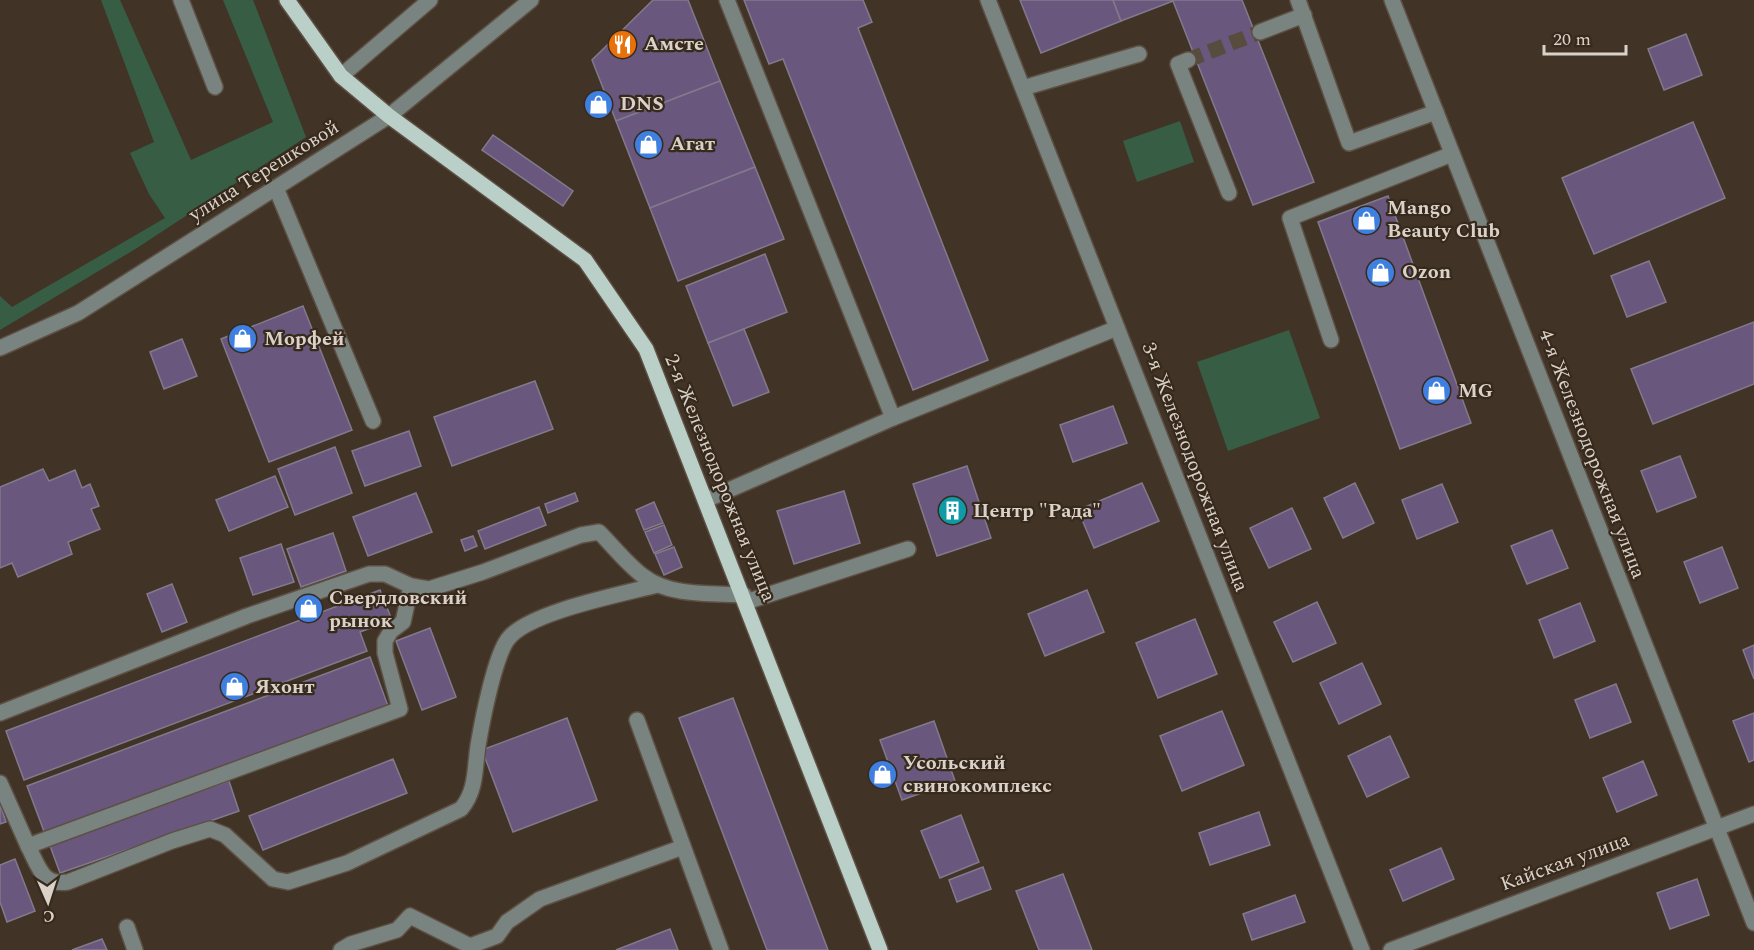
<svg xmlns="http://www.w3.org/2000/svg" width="1754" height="950" font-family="Spectral,serif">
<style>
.green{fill:#375d45}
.building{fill:#69577e;stroke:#827a8c;stroke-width:1.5}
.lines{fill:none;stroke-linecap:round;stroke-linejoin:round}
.minor-tunnel{stroke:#584c3e;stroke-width:15;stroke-dasharray:15 8;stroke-linecap:butt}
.minor-casing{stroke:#5d5043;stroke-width:18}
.major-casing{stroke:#5d5043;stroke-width:18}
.minor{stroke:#798380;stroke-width:15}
.major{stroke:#b9cfc8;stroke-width:15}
.labels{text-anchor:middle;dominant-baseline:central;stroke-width:4.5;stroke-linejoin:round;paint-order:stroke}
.poi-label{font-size:20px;font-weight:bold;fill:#dad2c9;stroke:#372a1d;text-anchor:start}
.street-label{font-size:20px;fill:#dad2c9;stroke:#372a1d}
</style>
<rect width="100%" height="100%" fill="#413426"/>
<g class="green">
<polygon points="101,0 120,0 191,160 273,122 223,0 253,0 306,137 137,248 0,330 0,296 12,307 165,218 149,194 130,153 154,142"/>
<polygon points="1180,121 1194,162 1137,182 1123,141"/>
<polygon points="1289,330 1320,418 1228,451 1197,362"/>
</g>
<g class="building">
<polygon points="653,0 688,0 720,81 616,121 592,60"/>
<polygon points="744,0 863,0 872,22 858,28 988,360 913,390 783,59 769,64"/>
<polygon points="1020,0 1113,0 1121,21 1041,53"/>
<polygon points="1113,0 1242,0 1314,182 1253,205 1173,1 1121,21"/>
<polygon points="1686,34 1702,75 1664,90 1648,49"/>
<polygon points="720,81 755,167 650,208 616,121"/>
<polygon points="1693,122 1725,198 1594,254 1562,178"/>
<polygon points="493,135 573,191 563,206 482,150"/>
<polygon points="755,167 784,239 678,281 650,208"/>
<polygon points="1388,196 1471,423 1400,449 1318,222"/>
<polygon points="765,254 787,312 708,343 686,286"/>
<polygon points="1649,261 1666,302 1627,317 1611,276"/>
<polygon points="303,306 352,430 269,462 221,339"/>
<polygon points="1754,322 1754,384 1653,424 1631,369"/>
<polygon points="744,329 769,392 733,406 708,343"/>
<polygon points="182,339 197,376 164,389 150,352"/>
<polygon points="535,381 553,429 452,466 434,417"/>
<polygon points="1113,406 1127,443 1073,462 1060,425"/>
<polygon points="409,431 421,466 365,486 352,451"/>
<polygon points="335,447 352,493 295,515 278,469"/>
<polygon points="1680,456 1696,497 1657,512 1641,471"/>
<polygon points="967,466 991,538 937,556 913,484"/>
<polygon points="43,469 49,481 75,470 82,488 90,484 99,506 91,509 100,529 68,542 72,554 18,577 12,563 0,568 0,487"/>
<polygon points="275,476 288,507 229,531 216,500"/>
<polygon points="1142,483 1159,521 1094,548 1078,510"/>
<polygon points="1355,483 1374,523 1343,538 1324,498"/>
<polygon points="1442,484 1458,522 1417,539 1402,500"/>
<polygon points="844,491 860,543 794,564 777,511"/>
<polygon points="416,493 432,532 368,556 353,517"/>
<polygon points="575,493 578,501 548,513 545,504"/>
<polygon points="654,502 663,523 644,530 636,510"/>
<polygon points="539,507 546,525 485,549 478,531"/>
<polygon points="1292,508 1311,549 1269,568 1250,528"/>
<polygon points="664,525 672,545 654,553 645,532"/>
<polygon points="1552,530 1568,568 1527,584 1511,546"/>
<polygon points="333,533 346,571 301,587 287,549"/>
<polygon points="473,536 477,546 465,551 461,540"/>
<polygon points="281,544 294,582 253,595 240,558"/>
<polygon points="674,547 682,567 664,575 655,554"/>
<polygon points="1722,547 1738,588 1700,603 1684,562"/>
<polygon points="172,584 187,622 162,632 147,594"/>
<polygon points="380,590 392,620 360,632 367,651 24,780 6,731"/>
<polygon points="1087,590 1104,632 1045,656 1028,614"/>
<polygon points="1317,602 1336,643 1293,662 1274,622"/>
<polygon points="1580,603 1595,641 1554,658 1539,620"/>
<polygon points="1195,619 1217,674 1158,698 1136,643"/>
<polygon points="430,628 456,697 422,710 396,641"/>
<polygon points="1754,645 1754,679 1743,650"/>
<polygon points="370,657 388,706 45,834 27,786"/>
<polygon points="1362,663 1381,704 1339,724 1320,683"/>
<polygon points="1616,684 1631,722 1590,738 1575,700"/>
<polygon points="733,698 828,950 767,950 679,718"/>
<polygon points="1222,711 1244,765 1182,791 1160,736"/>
<polygon points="1754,713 1754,760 1749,762 1733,721"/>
<polygon points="567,718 597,800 513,832 482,750"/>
<polygon points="934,721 955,781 902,800 880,740"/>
<polygon points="1390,736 1409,777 1367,797 1348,756"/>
<polygon points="393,759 407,793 263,850 249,816"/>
<polygon points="1643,761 1657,795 1617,812 1603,778"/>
<polygon points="229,781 239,811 60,873 49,843"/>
<polygon points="0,804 6,822 0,824"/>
<polygon points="1259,812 1270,845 1210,865 1199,833"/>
<polygon points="961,815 979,862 940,878 921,831"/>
<polygon points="1441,848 1454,879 1403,901 1390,870"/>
<polygon points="15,859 35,911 7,922 0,902 0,865"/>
<polygon points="983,867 991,889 957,902 949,880"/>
<polygon points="1063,874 1092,950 1039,950 1016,891"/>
<polygon points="1697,879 1709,915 1670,929 1657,893"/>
<polygon points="1295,895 1305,922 1252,940 1243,914"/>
<polygon points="670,929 678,950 616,950"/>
<polygon points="102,939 107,950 72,950"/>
</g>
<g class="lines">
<polyline class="minor-tunnel" points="1188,60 1260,32"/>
<defs>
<g id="minor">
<polyline points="181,0 215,87"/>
<polyline points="727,0 893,418"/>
<polyline points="988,0 1362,950"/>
<polyline points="1298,0 1349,143 1436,112"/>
<polyline points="1392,0 1754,923"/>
<polyline points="1260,32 1304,15"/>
<polyline points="1188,60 1178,64 1229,193"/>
<polyline points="341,76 430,0"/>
<polyline points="1023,88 1139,54"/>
<polyline points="276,188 373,421"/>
<polyline points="1331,340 1290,218 1452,154"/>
<polyline points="0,348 78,313 389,116 531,0"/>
<polyline points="706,500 893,418 1117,328"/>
<path d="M411,586L429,589L483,572L581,535L599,532C613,546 627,564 643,576C670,597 711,593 744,595"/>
<polyline points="746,602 908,549"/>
<polyline points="0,713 247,616 369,574 385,574 411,586 403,622 391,631 385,641 385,653 400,709 28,846 0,783"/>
<polyline points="637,720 721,950"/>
<path d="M28,846C39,867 42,886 68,882L172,841L210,829L225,835L273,879L288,882L347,863L461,809C478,789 474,765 479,740C483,717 495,656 508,639C528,612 623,594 657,585"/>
<polyline points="127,927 135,950"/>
<polyline points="341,950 351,944 397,930 410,916 470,946 497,936 507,922 540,899 683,847"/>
<polyline points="1391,950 1754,814"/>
</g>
<polyline id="major" points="287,0 341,76 389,116 585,260 646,349 880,950"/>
</defs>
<use href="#minor" class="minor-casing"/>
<use href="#major" class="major-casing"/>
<use href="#minor" class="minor"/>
<use href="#major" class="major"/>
</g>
<defs>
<symbol id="restaurant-disc" viewBox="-11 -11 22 22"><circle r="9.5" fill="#e8710a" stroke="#372a1d"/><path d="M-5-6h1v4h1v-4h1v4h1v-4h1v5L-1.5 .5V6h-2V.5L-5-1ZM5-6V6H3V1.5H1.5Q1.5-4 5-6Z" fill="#fff"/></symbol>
<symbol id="shop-disc" viewBox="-11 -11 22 22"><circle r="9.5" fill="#3f7fe0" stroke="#372a1d"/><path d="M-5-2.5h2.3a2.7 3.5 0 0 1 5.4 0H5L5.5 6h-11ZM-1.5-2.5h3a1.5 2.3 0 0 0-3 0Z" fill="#fff"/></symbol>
<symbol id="building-disc" viewBox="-11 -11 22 22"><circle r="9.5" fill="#0f9aa8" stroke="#372a1d"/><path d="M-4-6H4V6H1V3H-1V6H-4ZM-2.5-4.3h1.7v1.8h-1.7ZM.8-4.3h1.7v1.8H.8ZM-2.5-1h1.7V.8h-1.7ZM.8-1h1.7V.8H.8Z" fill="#fff"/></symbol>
</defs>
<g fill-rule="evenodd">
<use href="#restaurant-disc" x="606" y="28" width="33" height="33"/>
<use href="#shop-disc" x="582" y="88" width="33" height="33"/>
<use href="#shop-disc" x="632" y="128" width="33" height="33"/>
<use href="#shop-disc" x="1350" y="204" width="33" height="33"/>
<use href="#shop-disc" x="1364" y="256" width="33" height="33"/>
<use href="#shop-disc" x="226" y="322" width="33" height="33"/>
<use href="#shop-disc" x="1420" y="374" width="33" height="33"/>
<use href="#building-disc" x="936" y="494" width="33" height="33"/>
<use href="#shop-disc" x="292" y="592" width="33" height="33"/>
<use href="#shop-disc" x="218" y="670" width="33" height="33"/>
<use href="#shop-disc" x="866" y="758" width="33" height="33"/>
</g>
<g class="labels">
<g class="poi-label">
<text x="644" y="44">Амсте</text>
<text x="620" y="104">DNS</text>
<text x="670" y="144">Агат</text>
<text x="1387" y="208">Mango<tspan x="1387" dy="23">Beauty Club</tspan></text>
<text x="1402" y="272">Ozon</text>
<text x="264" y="339">Морфей</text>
<text x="1458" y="391">MG</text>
<text x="973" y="511">Центр "Рада"</text>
<text x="329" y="598">Свердловский<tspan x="329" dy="23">рынок</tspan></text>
<text x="255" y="687">Яхонт</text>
<text x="903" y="763">Усольский<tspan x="903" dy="23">свинокомплекс</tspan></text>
</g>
<g class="street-label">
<text transform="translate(264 171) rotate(-32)">улица Терешковой</text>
<text transform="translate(1592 454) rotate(69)">4-я Железнодорожная улица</text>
<text transform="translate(1195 467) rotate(69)">3-я Железнодорожная улица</text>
<text transform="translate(720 478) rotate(68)">2-я Железнодорожная улица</text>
<text transform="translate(1565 862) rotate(-20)">Кайская улица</text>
</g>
</g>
<g transform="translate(48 902) rotate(177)" stroke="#372a1d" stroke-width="4.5" paint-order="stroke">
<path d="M0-4.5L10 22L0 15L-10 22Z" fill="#dad2c9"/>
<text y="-9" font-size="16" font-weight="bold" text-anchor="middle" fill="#dad2c9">С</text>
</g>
<path d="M1544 45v9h82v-9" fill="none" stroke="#dad2c9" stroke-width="3"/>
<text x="1553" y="45" font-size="18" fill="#dad2c9" stroke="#372a1d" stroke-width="4.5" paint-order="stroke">20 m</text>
</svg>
